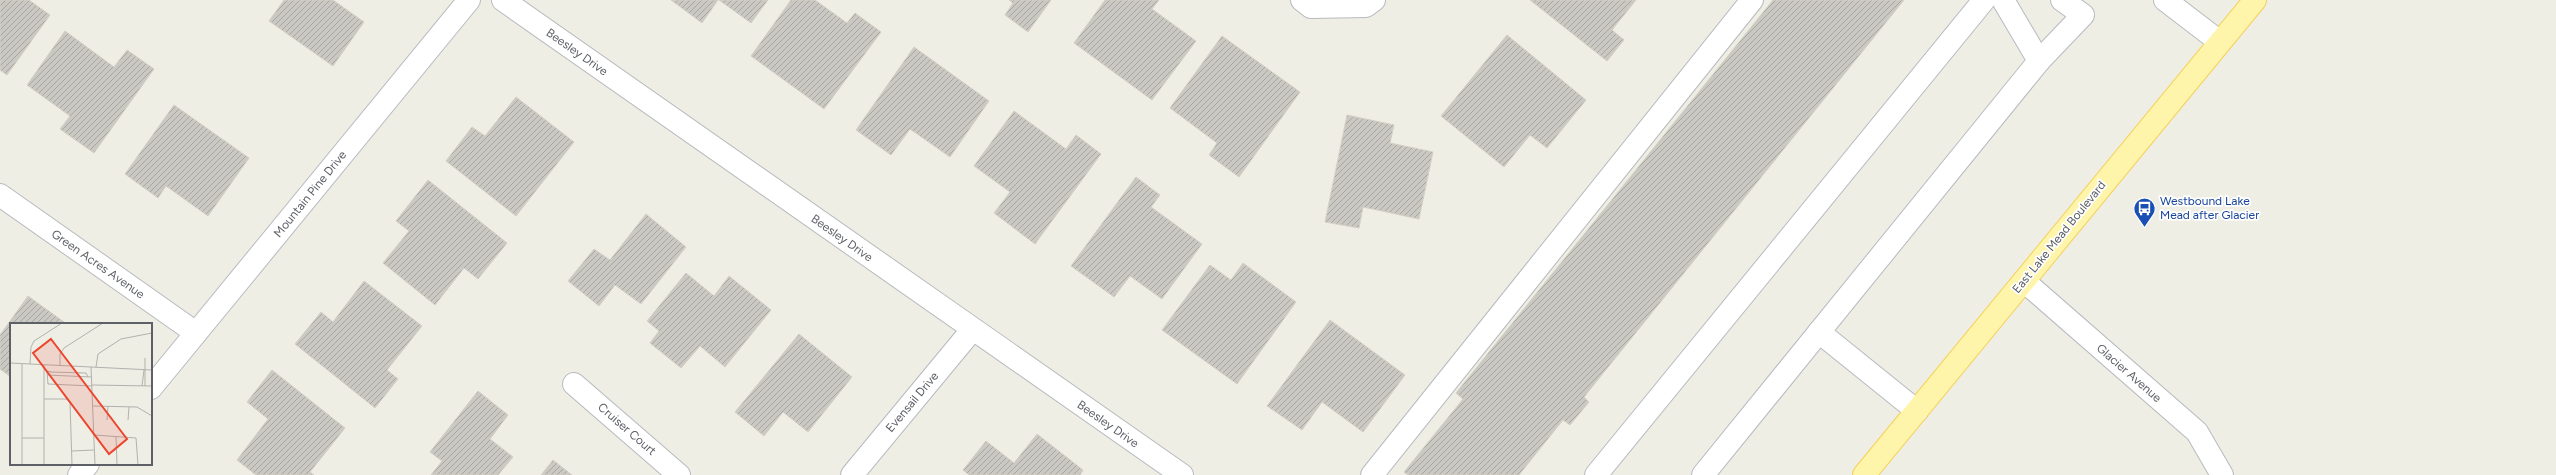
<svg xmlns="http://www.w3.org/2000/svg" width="2556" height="475" font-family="Figtree,sans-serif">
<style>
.building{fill:url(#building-hatch);stroke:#d4d0c3}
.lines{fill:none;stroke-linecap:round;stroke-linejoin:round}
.minor-casing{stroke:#b7babf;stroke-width:24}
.major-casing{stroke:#f4d059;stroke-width:24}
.minor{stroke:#fff;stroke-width:22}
.major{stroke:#fff5aa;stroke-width:22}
.labels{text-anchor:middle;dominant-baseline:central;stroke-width:3.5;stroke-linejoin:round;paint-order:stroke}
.street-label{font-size:12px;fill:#5d6066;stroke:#fff}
.transit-label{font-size:12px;fill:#164399;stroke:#fff;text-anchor:start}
.inset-road{fill:none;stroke:#b1b1ae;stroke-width:1}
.view{fill:#ed452d;fill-opacity:0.15;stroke:#ed452d;stroke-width:2}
.inset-edge{fill:none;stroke:#5d6066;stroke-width:2}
</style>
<defs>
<pattern id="building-hatch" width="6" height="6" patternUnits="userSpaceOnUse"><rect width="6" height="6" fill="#cac8c2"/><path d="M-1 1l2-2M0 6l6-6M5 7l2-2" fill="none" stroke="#a7a6a1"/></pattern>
</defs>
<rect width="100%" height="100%" fill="#efeee5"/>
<g class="building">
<polygon points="0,0 29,0 50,15 7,75 0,70"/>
<polygon points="284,0 333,0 364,22 333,66 269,21"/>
<polygon points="671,0 718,0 702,23"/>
<polygon points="719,0 768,0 751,23"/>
<polygon points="791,0 815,0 847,23 855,13 881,32 824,109 751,56"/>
<polygon points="1009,0 1051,0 1028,32 1005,15 1013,3"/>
<polygon points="1105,0 1159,0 1152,9 1196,41 1152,100 1074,43"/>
<polygon points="1530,0 1636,0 1612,30 1624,40 1607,61"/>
<polygon points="1773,0 1904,0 1584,397 1589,402 1570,425 1563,420 1519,475 1408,475 1404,472 1463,399 1456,393"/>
<polygon points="65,31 114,67 127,50 154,69 94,153 60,129 70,116 27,85"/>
<polygon points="1507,35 1586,100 1547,148 1530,135 1504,167 1441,116"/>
<polygon points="1222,36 1300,92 1239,177 1209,155 1217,143 1170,108"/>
<polygon points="914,47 989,101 950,157 910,129 891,155 856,130"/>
<polygon points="516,97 574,142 516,216 446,161 472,127 485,136"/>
<polygon points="174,105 249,158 208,216 166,186 158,198 125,174"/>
<polygon points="1014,111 1066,149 1076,135 1101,154 1035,244 994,213 1010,192 974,166"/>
<polygon points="1347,115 1394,125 1390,143 1433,152 1419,219 1363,207 1359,228 1325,222"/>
<polygon points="1136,177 1160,195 1151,207 1202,244 1162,299 1130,276 1114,297 1071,266"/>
<polygon points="428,180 507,243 478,279 464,268 435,305 383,263 409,231 396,221"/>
<polygon points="646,214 686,247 641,304 615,285 599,306 568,281 594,249 610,260"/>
<polygon points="1243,263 1296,302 1237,384 1162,330 1210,265 1231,280"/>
<polygon points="686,273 714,296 729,276 771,310 725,367 700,346 681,368 650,343 659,331 647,321"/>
<polygon points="364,281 422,326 387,370 398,379 375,408 295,344 321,312 333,322"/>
<polygon points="28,296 64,322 11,324 11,377 0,369 0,335"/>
<polygon points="1330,320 1405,375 1363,432 1322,402 1302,430 1267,406"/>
<polygon points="799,334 852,377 808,432 783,412 764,436 735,412"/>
<polygon points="272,370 345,428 310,472 314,475 256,475 237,460 268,419 247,402"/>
<polygon points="478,391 508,415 490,439 513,457 498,475 431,475 442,461 430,452"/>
<polygon points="1037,434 1083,470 1080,475 969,475 963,470 986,441 1014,463"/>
<polygon points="553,460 572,475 541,475"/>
</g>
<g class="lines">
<defs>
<g id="minor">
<polyline points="503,0 1182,475"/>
<polyline points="1302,0 1311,7 1366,6 1374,0"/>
<polyline points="2165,0 2220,42"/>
<polyline points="2039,61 2083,15 2062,0"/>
<polyline points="0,195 196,333"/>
<polyline points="2024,281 2197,432 2222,475"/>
<polyline points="1819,332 1917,411"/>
<polyline points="574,384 679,475"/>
<polyline points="151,388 469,0"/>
<polyline points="79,475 88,464"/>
<polyline points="852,475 972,330"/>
<polyline points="1372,475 1752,0"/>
<polyline points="1596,475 1984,0"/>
<polyline points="1703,475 2039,61 2003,0"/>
</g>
<polyline id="major" points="1864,475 2255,0"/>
</defs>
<use href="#minor" class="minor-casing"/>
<use href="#major" class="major-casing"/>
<use href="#minor" class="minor"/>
<use href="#major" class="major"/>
</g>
<defs>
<symbol id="bus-pin" viewBox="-11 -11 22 30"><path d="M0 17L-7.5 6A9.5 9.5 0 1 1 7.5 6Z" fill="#1a4fb4" stroke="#fff"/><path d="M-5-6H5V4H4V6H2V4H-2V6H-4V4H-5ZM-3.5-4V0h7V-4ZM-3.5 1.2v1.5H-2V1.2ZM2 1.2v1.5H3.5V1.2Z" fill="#fff"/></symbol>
</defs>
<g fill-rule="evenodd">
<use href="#bus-pin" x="2132" y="196" width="25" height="34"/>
</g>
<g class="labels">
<g class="street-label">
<text transform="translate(577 52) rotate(35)">Beesley Drive</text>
<text transform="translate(310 194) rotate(-51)">Mountain Pine Drive</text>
<text transform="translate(2059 237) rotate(-51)">East Lake Mead Boulevard</text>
<text transform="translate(842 238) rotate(35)">Beesley Drive</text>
<text transform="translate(98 264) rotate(35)">Green Acres Avenue</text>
<text transform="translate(2129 373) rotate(41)">Glacier Avenue</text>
<text transform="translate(912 402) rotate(-50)">Evensail Drive</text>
<text transform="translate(1108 424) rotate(35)">Beesley Drive</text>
<text transform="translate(627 429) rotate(41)">Cruiser Court</text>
</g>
<g class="transit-label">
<text x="2160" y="201">Westbound Lake<tspan x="2160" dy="14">Mead after Glacier</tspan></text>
</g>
</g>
<g transform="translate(10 323)">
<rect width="142" height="142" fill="#efeee5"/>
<path class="inset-road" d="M0,40L142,47M20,41L21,24L24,18L52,0M34,42V142M50,43V31L54,25L93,0M81,44L85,142M86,44L88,31L111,16L142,10M40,49L76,50L78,54M41,49L37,48L38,61L82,63M37,52L81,54M82,62L142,63M132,63L134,47M135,63V35M34,76H56L60,79L62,142M83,83L127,84L142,93M97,97L98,83M118,97L119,84M84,112L126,115L128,142M106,113L107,142M12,115H34M62,128L84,127M12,142V41"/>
<path class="view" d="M41,16L117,116L99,131L23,30Z"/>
<rect width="142" height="142" class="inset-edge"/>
</g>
</svg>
